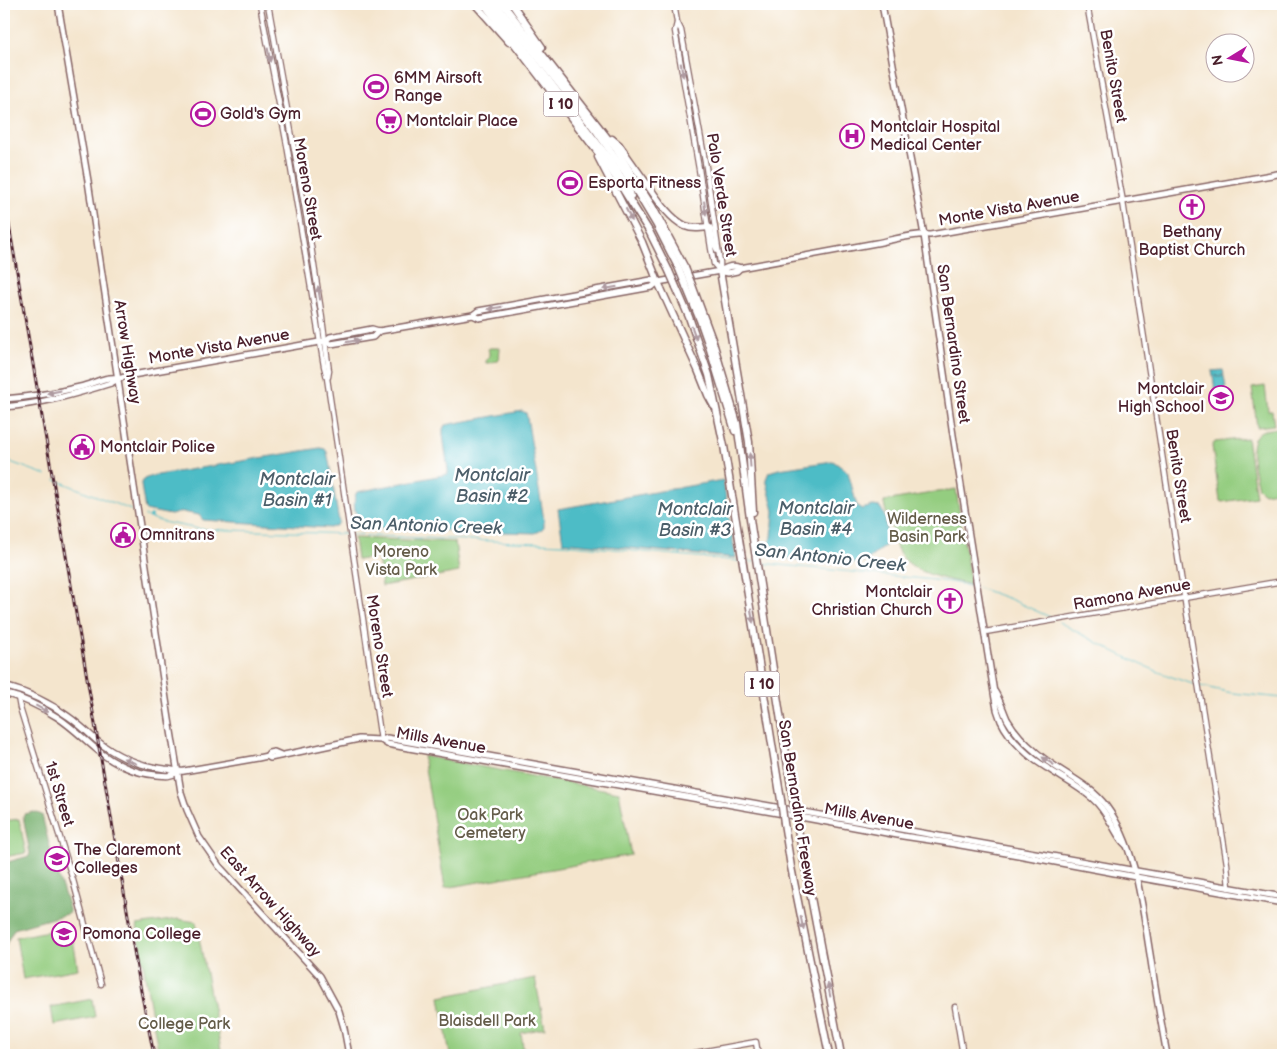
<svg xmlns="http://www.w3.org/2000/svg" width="1287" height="1059" font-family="'Balsamiq Sans',sans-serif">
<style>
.green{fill:#94cd80;stroke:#6f7656}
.forest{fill:#77b06e;stroke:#60684c}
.water{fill:#4ebcc6;stroke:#4c6e78}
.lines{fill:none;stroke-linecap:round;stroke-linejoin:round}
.stream{stroke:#4ebcc6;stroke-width:1}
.canal{stroke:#4ebcc6;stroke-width:4}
.minor-casing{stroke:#866464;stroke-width:7}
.major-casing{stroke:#866464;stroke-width:8}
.highway-casing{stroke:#866464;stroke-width:9}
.minor{stroke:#fff;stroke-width:4.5}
.major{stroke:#fff;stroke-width:5}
.highway{stroke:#fff;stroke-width:6}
.rail-casing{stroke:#4a1f2b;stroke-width:3}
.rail{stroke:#fff;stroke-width:1;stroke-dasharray:4;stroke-linecap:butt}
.highway-bridge-casing{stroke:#866464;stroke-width:9;stroke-linecap:butt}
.highway-bridge{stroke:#fff;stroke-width:6}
.oneway{fill:#ae9aa0}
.labels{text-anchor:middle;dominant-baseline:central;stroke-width:5;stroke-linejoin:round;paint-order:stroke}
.shield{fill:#fff;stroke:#80626b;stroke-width:1}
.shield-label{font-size:15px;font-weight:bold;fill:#4a1f2b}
.street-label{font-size:16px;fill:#4a1f2b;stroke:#fff}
.poi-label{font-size:16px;fill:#4a1f2b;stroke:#fff;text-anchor:start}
.park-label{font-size:16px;fill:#645c49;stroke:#fff}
.water-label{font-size:18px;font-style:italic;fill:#4c5e69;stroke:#fff}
</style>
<rect width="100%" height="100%" fill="#fff"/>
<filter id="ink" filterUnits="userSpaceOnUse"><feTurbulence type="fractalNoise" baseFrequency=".02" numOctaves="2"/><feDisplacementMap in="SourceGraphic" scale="10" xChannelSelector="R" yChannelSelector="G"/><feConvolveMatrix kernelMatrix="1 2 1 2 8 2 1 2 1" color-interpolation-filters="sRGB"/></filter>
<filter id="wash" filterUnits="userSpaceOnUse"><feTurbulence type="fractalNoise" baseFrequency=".0096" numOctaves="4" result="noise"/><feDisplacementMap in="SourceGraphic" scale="20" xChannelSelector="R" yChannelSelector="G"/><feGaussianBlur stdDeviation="1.12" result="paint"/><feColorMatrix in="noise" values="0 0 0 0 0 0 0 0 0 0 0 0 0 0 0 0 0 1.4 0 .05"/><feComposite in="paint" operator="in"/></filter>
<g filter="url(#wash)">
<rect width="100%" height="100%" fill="#f4e5cd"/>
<g class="green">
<path d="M490,348H500L499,360L489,363H486V361C489,358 490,353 488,349Z"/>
<polygon points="1265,386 1268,411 1272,411 1274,425 1257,427 1252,388"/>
<path d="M1280,428L1283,429V490L1264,493L1258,488C1255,473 1243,437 1264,430C1269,429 1275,429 1280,428Z"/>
<polygon points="1247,438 1256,497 1222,502 1220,501 1212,446 1215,442"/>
<path d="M956,489L970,581L972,585C949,580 911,574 899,552C894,544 893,534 891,525H889L884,504V501Z"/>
<polygon points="354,538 455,542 459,572 382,586 378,557 357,560"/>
<polygon points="423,756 619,792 631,855 445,888"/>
<polygon points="19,819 26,853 4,857 4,821"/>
<polygon points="178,919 196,922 222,1055 159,1055 149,999 137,925"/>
<polygon points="71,927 78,969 23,979 16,937"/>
<polygon points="535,978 545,1028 521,1033 524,1053 512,1055 450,1055 440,997"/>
<polygon points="92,999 95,1017 54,1025 51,1007"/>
</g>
<path class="forest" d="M34,812L42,815C46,830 49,846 53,861C58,879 66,895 70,913L14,929L5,946H4V863L29,856L30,854L23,816L25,814Z"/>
<g class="water">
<polygon points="1223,370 1224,375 1215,376 1224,376 1226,388 1215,390 1212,371"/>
<path d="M522,411L526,413L527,417L544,520V527L540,531L535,533L364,528C356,522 351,501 357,492L448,474V470L443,435V429L445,425Z"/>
<polygon points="320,448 325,449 327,452 329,461 339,522 337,525 330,528 203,520 199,515 182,512 171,515 145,510 141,485 144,479 152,476"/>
<path d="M833,461L848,472L857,506L862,509L873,506L880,507C888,518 886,532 886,545L866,561L852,563L817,562L773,557L771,555L770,540L772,537L774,511L766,479L769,472L779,469Z"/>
<polygon points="723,480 736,558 563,542 558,509"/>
</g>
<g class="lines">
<g class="stream">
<polyline points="5,460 46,475"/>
<polyline points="56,480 131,510"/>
<polyline points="145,516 163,522 199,529 347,534"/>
<polyline points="351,535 562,544 739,561"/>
<polyline points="745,561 754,562"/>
<polyline points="760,563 934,580 951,582 975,587"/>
<polyline points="979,588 1010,599 1054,619"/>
<path d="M1059,622C1103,646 1148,671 1196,685"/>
<polyline points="1200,686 1232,693 1283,698"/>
</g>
<polyline class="canal" points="150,517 151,516"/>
</g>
</g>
<g filter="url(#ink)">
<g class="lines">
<defs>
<g id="minor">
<polyline points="260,4 287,145 324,366 327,378 381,740"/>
<polyline points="268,4 307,220 321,311 329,371 328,377"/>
<polyline points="674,4 677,22 681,30 706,167 720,262 720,271"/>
<polyline points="1087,4 1123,202 1175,539 1227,864 1229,888"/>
<polyline points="677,23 675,31 699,169 711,248 714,264 720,271"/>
<polyline points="708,227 710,227 711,229 713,242 717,250"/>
<polyline points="985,632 1283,581"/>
<polyline points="18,697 20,708 73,880 101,984"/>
<polyline points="955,1007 963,1055"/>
<polyline points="684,1055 756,1042 758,1055"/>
</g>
<g id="major">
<polyline points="58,4 88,181 169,719 181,792 187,810 199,837 219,866 320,976 339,1011 344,1028 349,1055"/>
<path d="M882,4L924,235L953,435L995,699C996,707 998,714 1001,721C1010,740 1030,758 1047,768C1062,778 1078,786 1092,798C1100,805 1106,814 1111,823C1116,831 1119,839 1126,845"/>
<polyline points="720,271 728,273 737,271 740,268"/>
<polyline points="473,315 479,318 652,287 658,282"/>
<polyline points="325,341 331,344 373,337 379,331"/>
<path d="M4,399C29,397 55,393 80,387C93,384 105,376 118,378"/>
<path d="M4,407C41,404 76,394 111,383L118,379L127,376L325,341L330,337L372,329L379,331L473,315L478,311L651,280L658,282L720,271C726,267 733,264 740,268C785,260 831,251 876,243C893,240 914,233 930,235L1283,173"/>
<path d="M4,686C27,692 50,703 69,717C79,724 87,732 96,740C117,757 138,766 165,769C172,769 177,772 184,771L258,758L267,756L270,758L359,739L381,740L387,738C686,792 985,844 1283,897"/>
<path d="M995,692C1000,700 1003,710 1007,719C1015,733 1026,744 1037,753C1060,773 1088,782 1106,806C1136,846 1142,905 1150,954C1155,988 1161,1022 1167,1055"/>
<path d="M4,693C22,698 41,707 57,717C71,726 83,738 96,749C112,763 134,773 156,775C166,776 169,777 178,772"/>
<polyline points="381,740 387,744 403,747 806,818 903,836 943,842 1018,855 1136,877 1283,903"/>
<polyline points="267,756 269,753 274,752 281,755"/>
</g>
<g id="highway">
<polyline points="475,4 509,42"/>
<polyline points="484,4 609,167 649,231 669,271"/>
<polyline points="490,4 611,161 629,189 631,196"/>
<polyline points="496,4 597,132 625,172 656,224 679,269"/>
<polyline points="503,4 616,149 652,206 685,268"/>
<polyline points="512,4 542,47"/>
<path d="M612,139L619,145C627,156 635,168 644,180C655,195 667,217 685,226C692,229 700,228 708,227"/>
<polyline points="598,157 642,242 658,282 698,370 708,395 714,406"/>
<polyline points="720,271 749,442 753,512"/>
<polyline points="692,285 713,342 737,423 751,526 793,799"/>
<polyline points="686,286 700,320 709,346 735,431"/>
<polyline points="676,287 689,317 709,375 724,446 781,800"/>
<polyline points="784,823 791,867 829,1055"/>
<polyline points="797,824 841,1055"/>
</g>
</defs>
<use href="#minor" class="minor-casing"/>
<use href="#major" class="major-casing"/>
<use href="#highway" class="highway-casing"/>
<use href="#minor" class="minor"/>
<use href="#major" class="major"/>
<use href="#highway" class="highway"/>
<defs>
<polyline id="rail" points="4,196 141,991 154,1055"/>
</defs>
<use href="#rail" class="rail-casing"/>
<use href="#rail" class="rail"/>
<defs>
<g id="highway-bridge">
<polyline points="685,268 692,285"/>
<polyline points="679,269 686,286"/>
<polyline points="669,271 676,287"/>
<polyline points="793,799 797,824"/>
<polyline points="781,800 784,823"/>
</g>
</defs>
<use href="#highway-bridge" class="highway-bridge-casing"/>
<use href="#highway-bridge" class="highway-bridge"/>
</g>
<defs><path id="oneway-solid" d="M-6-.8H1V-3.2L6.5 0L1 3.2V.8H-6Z" transform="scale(1.25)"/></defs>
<g class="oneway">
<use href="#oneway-solid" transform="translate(269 55) rotate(79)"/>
<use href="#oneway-solid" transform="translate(682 70) rotate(80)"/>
<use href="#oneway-solid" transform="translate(705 208) rotate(82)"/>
<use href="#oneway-solid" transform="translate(629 215) rotate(63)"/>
<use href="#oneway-solid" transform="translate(610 288) rotate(170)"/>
<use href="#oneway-solid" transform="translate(319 293) rotate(-99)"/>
<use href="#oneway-solid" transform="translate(495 308) rotate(171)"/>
<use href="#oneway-solid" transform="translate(694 333) rotate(70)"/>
<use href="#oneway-solid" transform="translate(353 341) rotate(-9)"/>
<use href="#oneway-solid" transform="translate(54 392) rotate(169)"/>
<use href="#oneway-solid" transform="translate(750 460) rotate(-94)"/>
<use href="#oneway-solid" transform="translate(752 616) rotate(81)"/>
<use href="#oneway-solid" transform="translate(42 709) rotate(28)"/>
<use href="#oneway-solid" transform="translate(130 761) rotate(-157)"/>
<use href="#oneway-solid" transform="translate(1048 761) rotate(-146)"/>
<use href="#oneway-solid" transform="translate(802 923) rotate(78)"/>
<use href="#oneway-solid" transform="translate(829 990) rotate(-101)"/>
</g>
</g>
<defs>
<symbol id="stadium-ring" viewBox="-11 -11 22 22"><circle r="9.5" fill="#fff" stroke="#b5179e" stroke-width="1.5"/><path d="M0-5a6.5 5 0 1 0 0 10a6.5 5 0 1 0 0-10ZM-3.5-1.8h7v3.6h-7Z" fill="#b5179e"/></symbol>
<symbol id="supermarket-ring" viewBox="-11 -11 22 22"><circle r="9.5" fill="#fff" stroke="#b5179e" stroke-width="1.5"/><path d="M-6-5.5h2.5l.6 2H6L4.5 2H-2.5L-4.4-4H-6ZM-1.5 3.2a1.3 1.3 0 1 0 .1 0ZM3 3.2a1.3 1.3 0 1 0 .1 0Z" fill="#b5179e"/></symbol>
<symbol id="hospital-ring" viewBox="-11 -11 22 22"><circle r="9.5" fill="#fff" stroke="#b5179e" stroke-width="1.5"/><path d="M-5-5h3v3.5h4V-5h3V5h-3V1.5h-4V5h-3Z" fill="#b5179e"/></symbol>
<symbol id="church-ring" viewBox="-11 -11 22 22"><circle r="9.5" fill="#fff" stroke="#b5179e" stroke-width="1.5"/><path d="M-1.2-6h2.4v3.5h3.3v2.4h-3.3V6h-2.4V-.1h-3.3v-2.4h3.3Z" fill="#b5179e"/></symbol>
<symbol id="school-ring" viewBox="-11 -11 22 22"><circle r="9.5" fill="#fff" stroke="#b5179e" stroke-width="1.5"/><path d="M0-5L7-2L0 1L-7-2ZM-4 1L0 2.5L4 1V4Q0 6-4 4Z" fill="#b5179e"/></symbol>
<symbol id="civic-ring" viewBox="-11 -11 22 22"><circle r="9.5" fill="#fff" stroke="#b5179e" stroke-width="1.5"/><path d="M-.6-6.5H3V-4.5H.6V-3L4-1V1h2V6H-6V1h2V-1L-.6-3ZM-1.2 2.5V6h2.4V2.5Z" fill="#b5179e"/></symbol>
<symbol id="university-ring" viewBox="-11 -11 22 22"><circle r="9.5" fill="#fff" stroke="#b5179e" stroke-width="1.5"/><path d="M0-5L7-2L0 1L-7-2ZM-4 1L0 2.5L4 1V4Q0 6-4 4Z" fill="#b5179e"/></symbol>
</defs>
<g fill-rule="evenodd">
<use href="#stadium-ring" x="362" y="73" width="28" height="28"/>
<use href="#stadium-ring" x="189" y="100" width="28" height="28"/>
<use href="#supermarket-ring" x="375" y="107" width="28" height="28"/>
<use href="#hospital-ring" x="838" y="122" width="28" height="28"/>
<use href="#stadium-ring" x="556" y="169" width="28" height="28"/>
<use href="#church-ring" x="1178" y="193" width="28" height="28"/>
<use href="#school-ring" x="1207" y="384" width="28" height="28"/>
<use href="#civic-ring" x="68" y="433" width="28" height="28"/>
<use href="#civic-ring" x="109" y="521" width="28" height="28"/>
<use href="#church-ring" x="936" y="587" width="28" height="28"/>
<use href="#university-ring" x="43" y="845" width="28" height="28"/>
<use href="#university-ring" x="50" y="920" width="28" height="28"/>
</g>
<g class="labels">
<g class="shield">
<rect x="543.5" y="91.5" width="35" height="25" rx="4"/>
<rect x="744.5" y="671.5" width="35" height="25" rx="4"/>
</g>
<g class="shield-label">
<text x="561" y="104">I 10</text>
<text x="762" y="684">I 10</text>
</g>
<g class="street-label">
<text transform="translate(1113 76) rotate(80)">Benito Street</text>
<text transform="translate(307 189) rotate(80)">Moreno Street</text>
<text transform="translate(721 195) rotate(81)">Palo Verde Street</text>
<text transform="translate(1009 209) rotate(-10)">Monte Vista Avenue</text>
<text transform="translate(953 344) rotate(82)">San Bernardino Street</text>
<text transform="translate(219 347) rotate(-10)">Monte Vista Avenue</text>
<text transform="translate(127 352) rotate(81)">Arrow Highway</text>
<text transform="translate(1178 476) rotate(81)">Benito Street</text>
<text transform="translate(1132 595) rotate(-10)">Ramona Avenue</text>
<text transform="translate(379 646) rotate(81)">Moreno Street</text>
<text transform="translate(441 741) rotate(10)">Mills Avenue</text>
<text transform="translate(59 794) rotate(73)">1st Street</text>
<text transform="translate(797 808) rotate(81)">San Bernardino Freeway</text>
<text transform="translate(869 817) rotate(10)">Mills Avenue</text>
<text transform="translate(270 902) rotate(48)">East Arrow Highway</text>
</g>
<g class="poi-label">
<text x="394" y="78">6MM Airsoft<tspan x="394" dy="18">Range</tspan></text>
<text x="220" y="114">Gold's Gym</text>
<text x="406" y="121">Montclair Place</text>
<text x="870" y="127">Montclair Hospital<tspan x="870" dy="18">Medical Center</tspan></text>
<text x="588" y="183">Esporta Fitness</text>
<text x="1192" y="232" text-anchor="middle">Bethany<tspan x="1192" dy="18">Baptist Church</tspan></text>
<text x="1204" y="389" text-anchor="end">Montclair<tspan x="1204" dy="18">High School</tspan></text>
<text x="100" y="447">Montclair Police</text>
<text x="140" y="535">Omnitrans</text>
<text x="932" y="592" text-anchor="end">Montclair<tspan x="932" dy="18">Christian Church</tspan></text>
<text x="74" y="850">The Claremont<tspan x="74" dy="18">Colleges</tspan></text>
<text x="82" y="934">Pomona College</text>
</g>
<g class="park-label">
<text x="927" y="519">Wilderness<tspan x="927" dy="18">Basin Park</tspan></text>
<text x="401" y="552">Moreno<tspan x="401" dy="18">Vista Park</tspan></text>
<text x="490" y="815">Oak Park<tspan x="490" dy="18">Cemetery</tspan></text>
<text x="487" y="1021">Blaisdell Park</text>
<text x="184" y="1024">College Park</text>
</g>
<g class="water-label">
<text x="492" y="475">Montclair<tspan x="492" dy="21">Basin #2</tspan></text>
<text x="297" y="479">Montclair<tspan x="297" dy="21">Basin #1</tspan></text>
<text x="816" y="508">Montclair<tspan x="816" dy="21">Basin #4</tspan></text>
<text x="695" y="509">Montclair<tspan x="695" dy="21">Basin #3</tspan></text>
<text transform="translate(426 526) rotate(2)">San Antonio Creek</text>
<text transform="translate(830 558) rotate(6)">San Antonio Creek</text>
</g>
</g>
<rect width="1287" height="1059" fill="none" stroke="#fff" stroke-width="20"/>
<g transform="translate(1230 58) rotate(260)"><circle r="24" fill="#ffffff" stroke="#b7a5aa"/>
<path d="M0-4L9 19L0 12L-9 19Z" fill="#b5179e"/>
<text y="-8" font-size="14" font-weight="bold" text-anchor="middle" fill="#4a1f2b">N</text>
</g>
</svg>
